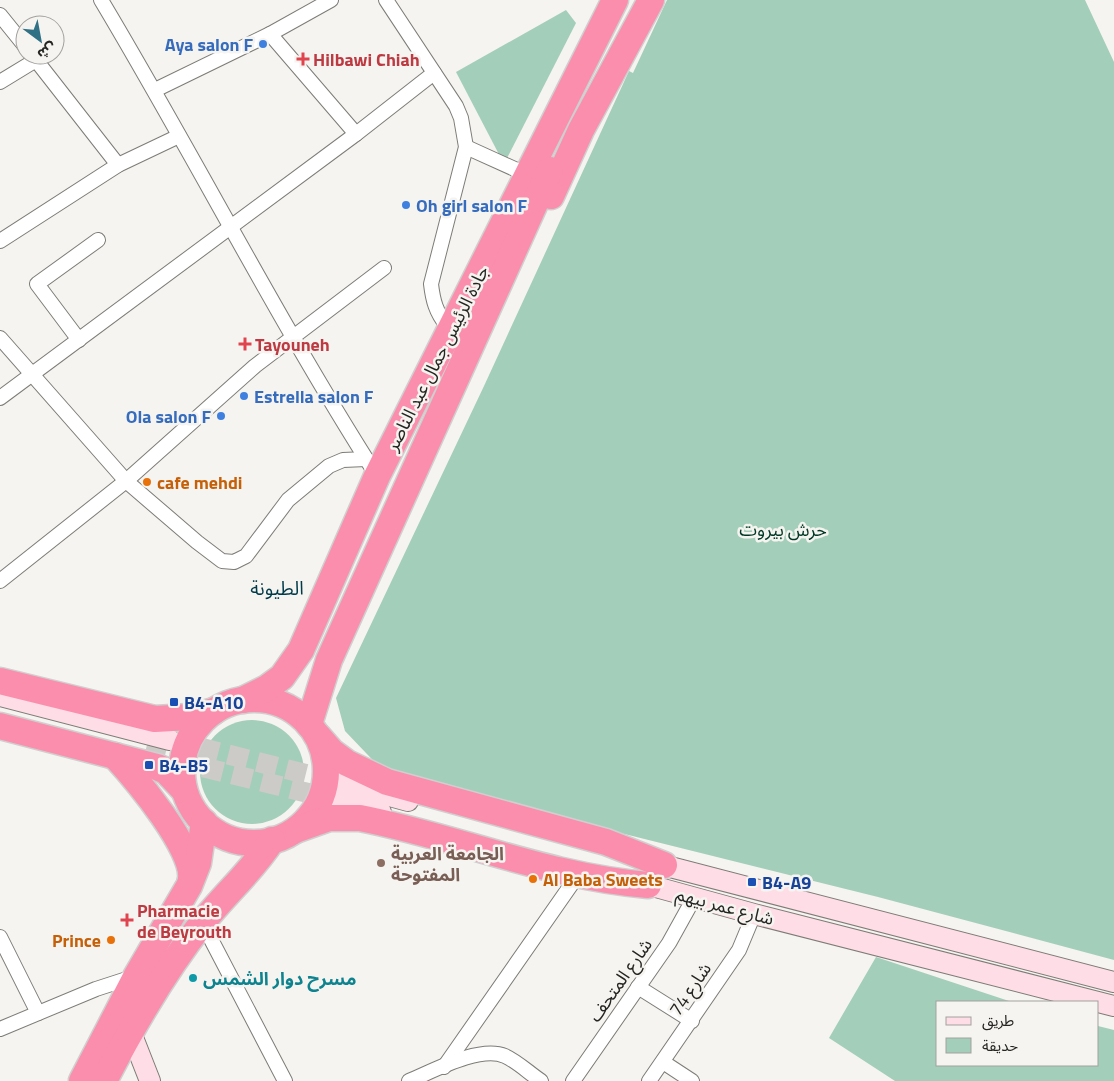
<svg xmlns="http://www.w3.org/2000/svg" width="1114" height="1081" font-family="'Titillium Web','Noto Sans Arabic',sans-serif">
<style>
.green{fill:#a3ceba}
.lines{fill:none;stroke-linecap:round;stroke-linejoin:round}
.secondary-tunnel{stroke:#cccbc7;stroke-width:20;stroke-dasharray:20 10;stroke-linecap:butt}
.street-casing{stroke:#7d7c77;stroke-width:16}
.secondary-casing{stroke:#7d7c77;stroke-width:22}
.highway-casing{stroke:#cfcfcf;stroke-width:29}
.street{stroke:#fff;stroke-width:14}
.secondary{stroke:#fedde6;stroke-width:20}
.highway{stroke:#fb8eac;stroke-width:26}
.shop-dot{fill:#3f7fe0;stroke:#f6f4f0;stroke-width:2}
.health-dot{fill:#e0444e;stroke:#f6f4f0;stroke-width:2}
.food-dot{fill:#e8710a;stroke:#f6f4f0;stroke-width:2}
.transit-dot{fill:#1a4fb4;stroke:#f6f4f0;stroke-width:2}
.education-dot{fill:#8d6e63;stroke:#f6f4f0;stroke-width:2}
.culture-dot{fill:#0f9aa8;stroke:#f6f4f0;stroke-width:2}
.labels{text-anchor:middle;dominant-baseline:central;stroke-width:5;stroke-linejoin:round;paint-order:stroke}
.shop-label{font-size:18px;font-weight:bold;fill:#366cbe;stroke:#f6f4f0;text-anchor:end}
.health-label{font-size:18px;font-weight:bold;fill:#be3a42;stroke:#f6f4f0;text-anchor:start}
.street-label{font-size:18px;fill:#252523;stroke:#f6f4f0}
.food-label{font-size:18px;font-weight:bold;fill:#c56008;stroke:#f6f4f0;text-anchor:start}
.park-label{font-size:18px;fill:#003826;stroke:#f6f4f0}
.transit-label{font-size:18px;font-weight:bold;fill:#164399;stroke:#f6f4f0;text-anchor:start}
.education-label{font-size:18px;font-weight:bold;fill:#785e54;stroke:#f6f4f0;text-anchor:start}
.culture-label{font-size:18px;font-weight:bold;fill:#0d838f;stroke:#f6f4f0;text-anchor:start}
.neighbourhood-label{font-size:19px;fill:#003b4a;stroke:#f6f4f0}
</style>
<rect width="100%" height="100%" fill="#f6f4f0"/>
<g class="green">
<polygon points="667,0 1085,0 1114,62 1114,960 878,897 387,775 345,731 336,698 484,386 629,71 633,73"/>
<polygon points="566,10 576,23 504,164 456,72"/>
<circle cx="252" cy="772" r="52"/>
<polygon points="876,957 1012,1002 938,1002 938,1065 1098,1065 1098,1026 1114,1030 1114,1081 895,1081 829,1038"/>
</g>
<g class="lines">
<g class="secondary-tunnel">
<polyline points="170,740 342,783"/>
<polyline points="145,753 337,800"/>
</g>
<defs>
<g id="street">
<path d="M101,0C195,157 278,321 377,476"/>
<path d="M386,0L456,106L461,118L466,147L431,284C433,301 436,312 447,326"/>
<polyline points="0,15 25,46"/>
<polyline points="270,34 356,134"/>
<polyline points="32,55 118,165"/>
<polyline points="0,82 36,60"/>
<polyline points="155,90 270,34 331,0"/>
<polyline points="466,147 519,171"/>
<polyline points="0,241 118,165 179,136"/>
<polyline points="0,338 126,481 197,542 222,561 234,562 246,556 288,500 329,466 343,460 366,459"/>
<polyline points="79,340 37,284 98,240"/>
<polyline points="0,398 356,134 434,73"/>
<polyline points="0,581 126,481 255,366 384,268"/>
<polyline points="202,922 285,1081"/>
<polyline points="0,937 38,1013"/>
<polyline points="638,987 692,1021"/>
<polyline points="0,1029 96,989 136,976"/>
<polyline points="663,1062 692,1081"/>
<polyline points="444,1067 578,875"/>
<path d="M409,1081C433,1071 480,1045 505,1056C518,1062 529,1073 541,1081"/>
<polyline points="573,1081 669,943 694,898"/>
<polyline points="649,1081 739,950 754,914"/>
</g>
<g id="secondary">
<polyline points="0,696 170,740"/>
<polyline points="342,783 408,801"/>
<polyline points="337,800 381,812"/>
<polyline points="651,862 1114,982"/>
<polyline points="634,881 754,914 1114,1006"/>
<polyline points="130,1030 150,1081"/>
</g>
<g id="highway">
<polyline points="551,196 581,130 651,0"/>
<polyline points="0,681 155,719 190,717 214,711"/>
<circle cx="254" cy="771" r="72"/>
<polyline points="243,700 267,688 282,677 301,650 377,476 615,0"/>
<polyline points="309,724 329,660 550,170"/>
<polyline points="0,726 157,767 166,771 184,790"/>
<polyline points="318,736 332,752 347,763 387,782 606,842 664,865"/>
<path d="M115,756C136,779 195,849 191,879"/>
<path d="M298,829L329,818H360C457,837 549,877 648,885"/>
<polyline points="82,1081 137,975 189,886 198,863 204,822"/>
<path d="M104,1081C133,1025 164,971 203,922C225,894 253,870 272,840"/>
</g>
</defs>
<use href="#street" class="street-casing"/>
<use href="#secondary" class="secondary-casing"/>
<use href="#highway" class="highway-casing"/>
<use href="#street" class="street"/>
<use href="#secondary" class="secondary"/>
<use href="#highway" class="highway"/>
</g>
<g class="shop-dot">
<circle cx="263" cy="44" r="5"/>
<circle cx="406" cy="205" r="5"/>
<circle cx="244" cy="396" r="5"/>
<circle cx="221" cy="416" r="5"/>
</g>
<g class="health-dot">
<path d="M300.5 51.5h5v5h5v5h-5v5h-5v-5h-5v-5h5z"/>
<path d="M242.5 336.5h5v5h5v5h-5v5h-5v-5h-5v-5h5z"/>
<path d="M124.5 912.5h5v5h5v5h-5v5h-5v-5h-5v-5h5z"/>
</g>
<g class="food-dot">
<circle cx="147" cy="482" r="5"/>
<circle cx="533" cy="879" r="5"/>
<circle cx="111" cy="940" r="5"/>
</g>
<g class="transit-dot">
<rect x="169" y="697" width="10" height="10" rx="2.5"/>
<rect x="144" y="760" width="10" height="10" rx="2.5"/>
<rect x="747" y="877" width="10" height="10" rx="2.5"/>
</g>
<circle class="education-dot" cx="381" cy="863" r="5"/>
<circle class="culture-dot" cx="193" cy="978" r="5"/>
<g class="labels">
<g class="shop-label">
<text x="253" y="44">Aya salon F</text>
<text x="416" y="205" text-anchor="start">Oh girl salon F</text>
<text x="254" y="396" text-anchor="start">Estrella salon F</text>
<text x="211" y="416">Ola salon F</text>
</g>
<g class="health-label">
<text x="313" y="59">Hilbawi Chiah</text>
<text x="255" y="344">Tayouneh</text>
<text x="137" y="910">Pharmacie<tspan x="137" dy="21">de Beyrouth</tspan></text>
</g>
<g class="street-label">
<text transform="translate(437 358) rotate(-63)">جادة الرئيس جمال عبد الناصر</text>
<text transform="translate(725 906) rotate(15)">شارع عمر بيهم</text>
<text transform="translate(620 980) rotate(-55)">شارع المتحف</text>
<text transform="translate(690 989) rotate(-56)">شارع 74</text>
</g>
<g class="food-label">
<text x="157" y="482">cafe mehdi</text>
<text x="543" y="879">Al Baba Sweets</text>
<text x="101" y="940" text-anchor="end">Prince</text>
</g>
<g class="park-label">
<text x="783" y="529">حرش بيروت</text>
</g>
<g class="transit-label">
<text x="184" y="702">B4-A10</text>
<text x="159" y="765">B4-B5</text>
<text x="762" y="882">B4-A9</text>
</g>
<g class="education-label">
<text x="391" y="853">الجامعة العربية<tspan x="391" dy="21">المفتوحة</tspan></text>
</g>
<g class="culture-label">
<text x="203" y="978">مسرح دوار الشمس</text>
</g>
<g class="neighbourhood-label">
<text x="277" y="587">الطيونة</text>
</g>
</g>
<rect x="936" y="1001" width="162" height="65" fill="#f6f4f0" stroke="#a2a19e"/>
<rect x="946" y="1017" width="25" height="8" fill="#fedde6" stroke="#a2a19e"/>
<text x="982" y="1026" font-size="15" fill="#252523">طريق</text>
<rect x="946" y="1038" width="25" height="15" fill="#a3ceba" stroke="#a2a19e"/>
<text x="982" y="1051" font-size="15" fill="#252523">حديقة</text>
<g transform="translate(40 40) rotate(148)"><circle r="24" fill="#f6f4f0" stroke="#a2a19e"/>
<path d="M0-4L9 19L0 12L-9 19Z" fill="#317185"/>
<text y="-8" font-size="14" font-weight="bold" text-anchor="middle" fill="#252523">ش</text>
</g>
</svg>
